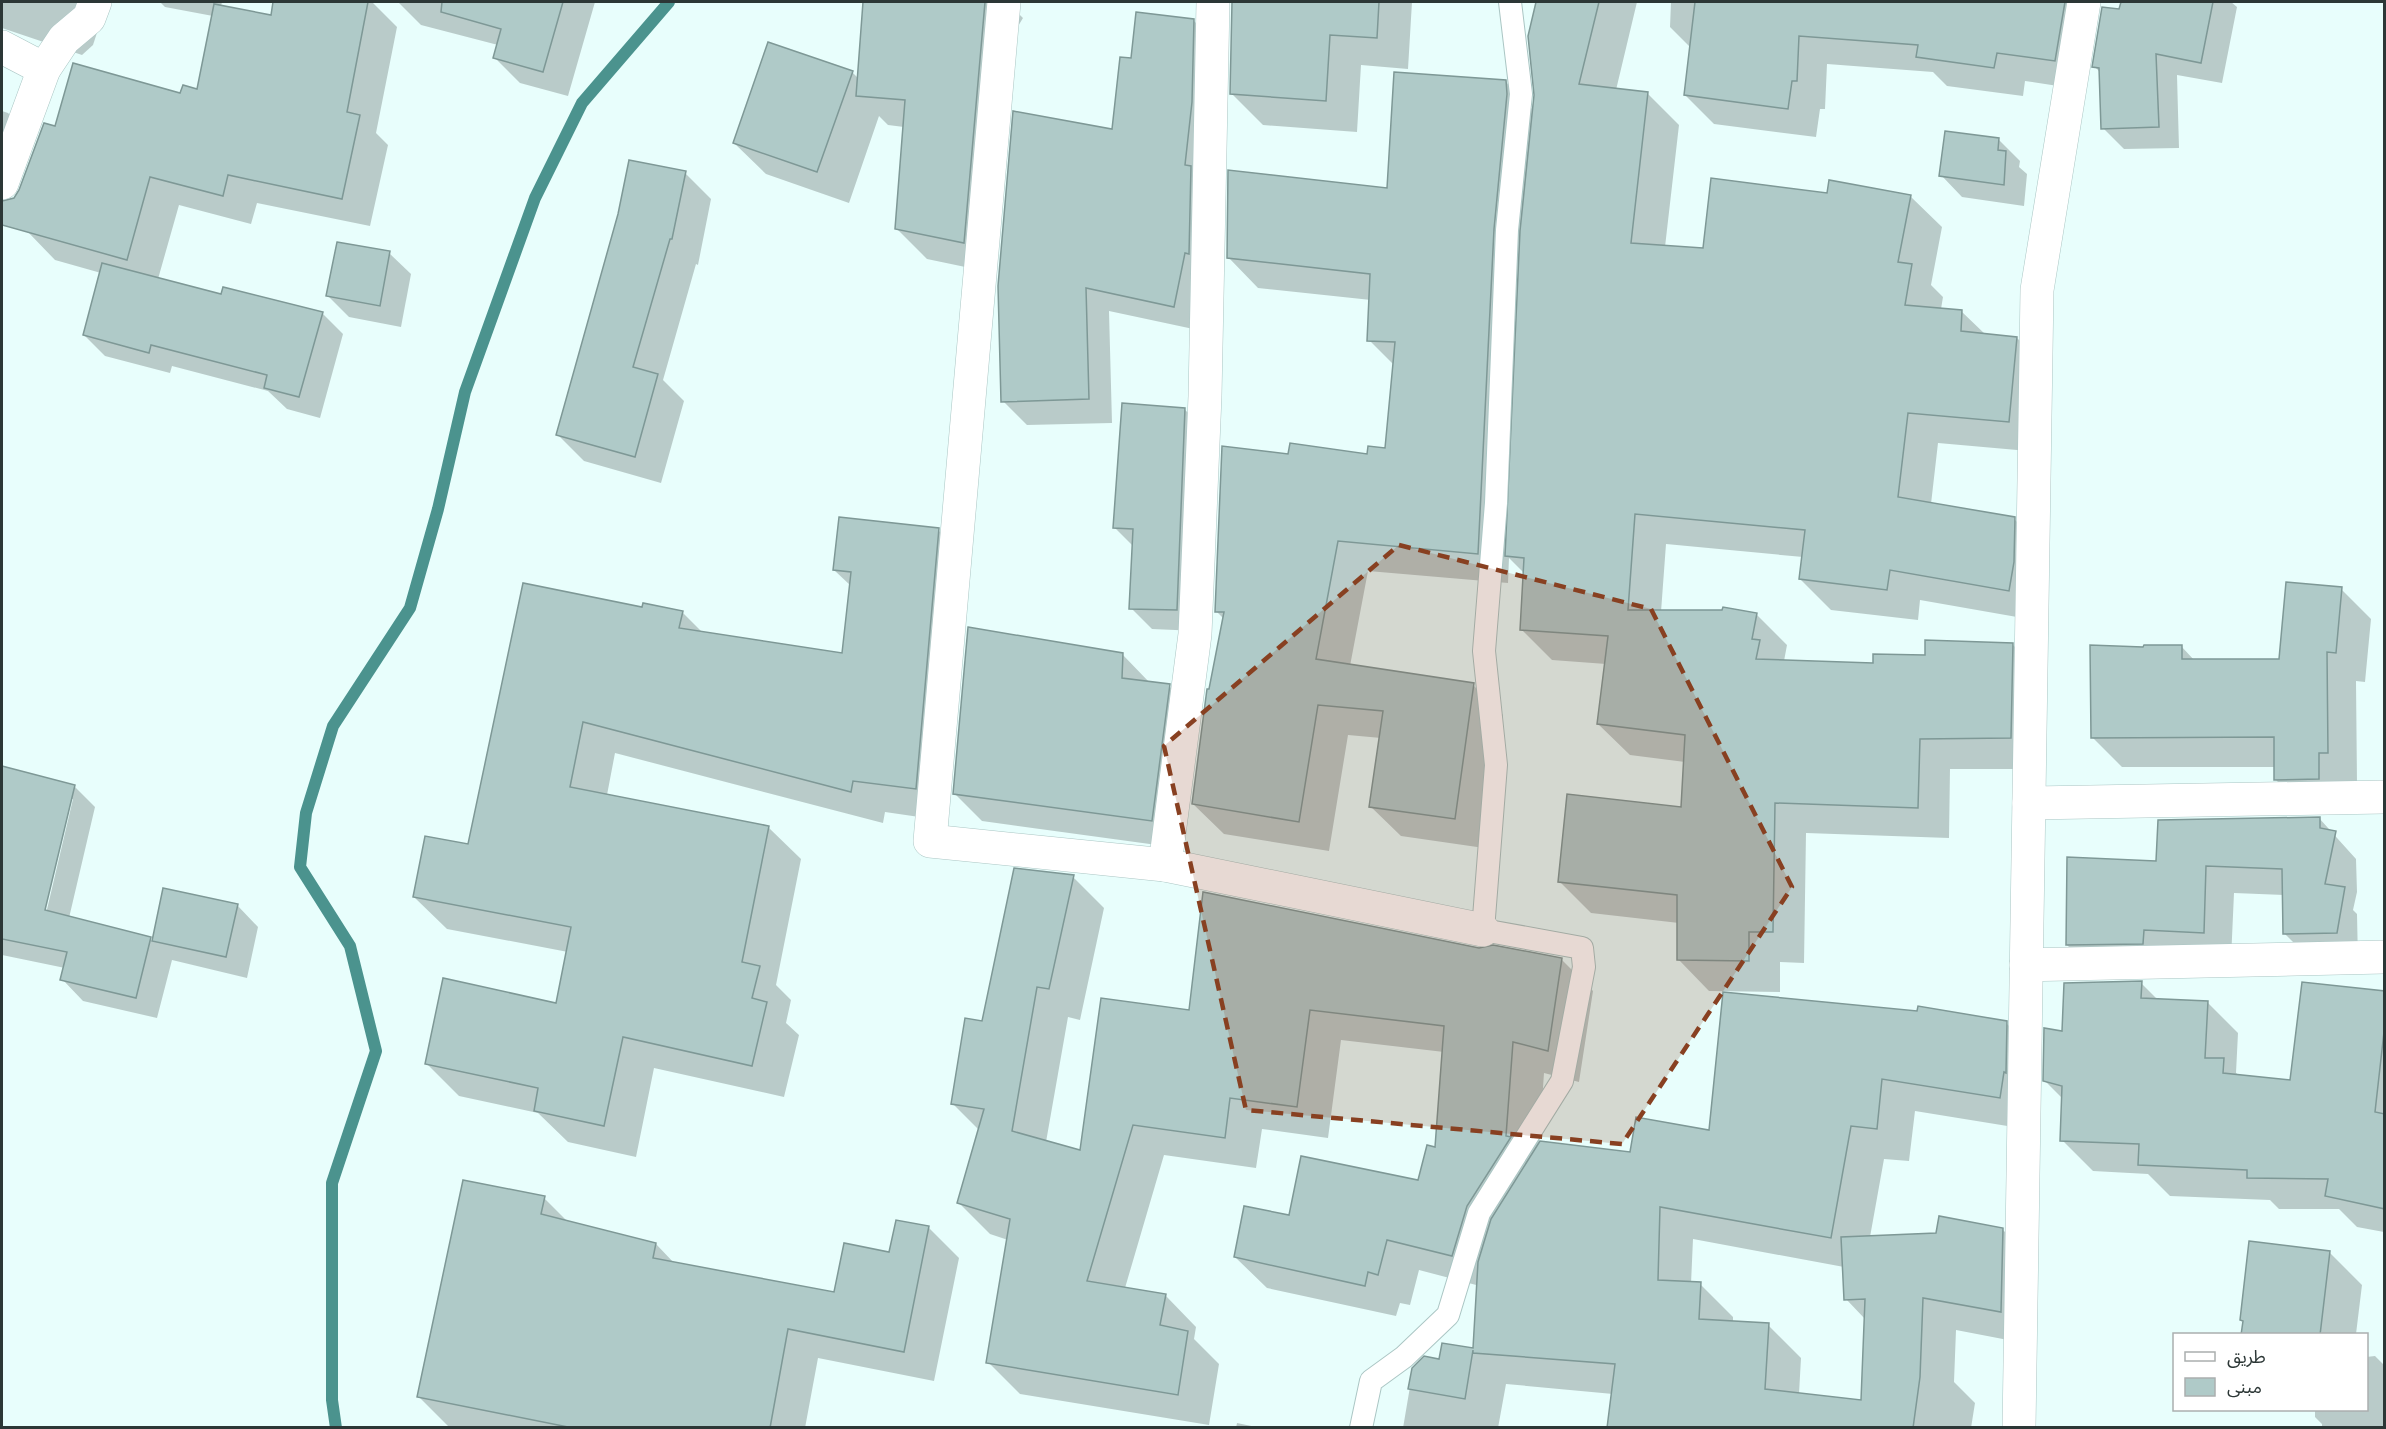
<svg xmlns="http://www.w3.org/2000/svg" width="2386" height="1429" font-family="'Golos Text','Noto Sans Arabic',sans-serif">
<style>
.shadow{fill:#0003;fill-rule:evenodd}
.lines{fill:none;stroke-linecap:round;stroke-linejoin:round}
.stream{stroke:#4b938e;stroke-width:12}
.building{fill:#afcac8;stroke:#7e9896;stroke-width:1.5}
.lane-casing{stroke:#abc6c4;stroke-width:24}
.street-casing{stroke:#abc6c4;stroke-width:34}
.lane{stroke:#fff;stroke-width:22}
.street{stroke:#fff;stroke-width:33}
.marked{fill:#884021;fill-opacity:0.2;stroke:#884021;stroke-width:4.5;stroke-dasharray:12 8;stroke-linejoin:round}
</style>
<rect width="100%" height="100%" fill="#e8fefc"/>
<g class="shadow">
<polygon points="2,2 107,2 93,45 82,55 2,28"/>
<polygon points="160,2 222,2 221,6 276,17 279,2 322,10 324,2 372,2 397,27 376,133 388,145 370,226 257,203 251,224 179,205 158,279 223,296 322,313 343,334 320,418 287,409 268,391 172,366 170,373 105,356 84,335 101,273 55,260 27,231 56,128 198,91 213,16 165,7"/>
<polygon points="398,2 595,2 568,96 520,83 494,57 498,45 421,25"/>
<polygon points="865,2 1007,2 1023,18 1015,31 994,273 927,259 897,229 904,127 888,125 879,116 849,203 766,174 734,143 852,72 859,79"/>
<polygon points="1233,2 1412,2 1408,69 1361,65 1357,132 1263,125 1231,93"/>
<polygon points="1538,2 1637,2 1616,90 1648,94 1679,125 1665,247 1704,249 1828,194 1910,196 1942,227 1931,285 1943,297 1941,309 1961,311 1986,335 2017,338 2048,369 2040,452 1938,443 1931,504 2014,519 2045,550 2040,621 1920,600 1918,620 1831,610 1800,579 1803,557 1666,544 1661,612 1756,614 1787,645 1784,661 1874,664 2012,644 2043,675 2042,769 1950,769 1949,838 1806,833 1804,963 1780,962 1780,992 1709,991 1678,959 1679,923 1591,913 1560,882 1682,808 1685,762 1630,755 1598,724 1606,664 1552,660 1521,629 1525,574 1509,558 1508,583 1368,571 1350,666 1473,685 1503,715 1484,848 1401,836 1370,806 1381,738 1348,735 1329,851 1224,834 1193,804 1224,619 1216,611 1289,456 1368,456 1386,450 1394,365 1369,340 1371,300 1258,288 1228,257 1388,190 1505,81 1534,111 1536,95 1529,37"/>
<polygon points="1671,2 2084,2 2084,90 2025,81 2023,96 1947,86 1933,72 1827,64 1825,109 1820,109 1816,137 1714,124 1685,95 1691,48 1670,27"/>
<polygon points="2122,2 2231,2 2237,7 2222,83 2177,75 2179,148 2124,149 2103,128 2101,73 2094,66 2120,11"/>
<polygon points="1193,20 1217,44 1198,330 1109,311 1112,423 1027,425 1003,401 1113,131 1132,60"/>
<polygon points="2,111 8,113 29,134 2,190"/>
<polygon points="1999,140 2020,161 2019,167 2027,174 2024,206 1962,197 1941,175"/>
<polygon points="685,173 711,199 698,265 696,264 663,380 684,401 661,483 584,461 558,435"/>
<polygon points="389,253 411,274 401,327 349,317 328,296"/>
<polygon points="1184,409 1206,430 1198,631 1152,629 1131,608 1133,546 1114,527"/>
<polygon points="938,530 970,562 947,821 885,812 883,823 615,753 607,795 768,827 801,859 776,985 791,1000 786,1023 799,1035 784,1097 654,1068 636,1157 568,1142 538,1113 459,1096 426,1063 557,1004 568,952 447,929 414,897 470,846 643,609 682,612 703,633 843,655 851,586 834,570"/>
<polygon points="2341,589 2371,619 2365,682 2356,681 2357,782 2305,809 2275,779 2275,767 2122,767 2092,737 2145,649 2181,646 2195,661 2280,661"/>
<polygon points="1122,654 1150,683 1169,686 1196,713 1179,848 982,821 955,794"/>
<path d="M2,768L74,786L95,807L69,918L153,941L237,905L258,927L247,978L172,960L157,1018L83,1001L62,979L65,968L2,955ZM70,799H73L45,918L42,917Z"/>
<polygon points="2319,818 2356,859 2357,892 2353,910 2357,914 2358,961 2313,962 2285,934 2284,895 2234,893 2231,960 2095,973 2067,945 2158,862"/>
<path d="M1073,877L1104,908L1080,1020L1068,1017L1046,1142L1081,1152L1190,1012L1479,950L1562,960L1593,991L1579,1082L1544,1073L1539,1146L1631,1153L1710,1132L2006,1023L2039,1056L2032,1130L1915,1111L1909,1161L1884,1159L1870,1237L2003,1230L2036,1263L2034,1345L1956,1330L1954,1382L1975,1403L1971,1428H1609L1613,1394L1506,1384L1498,1428H1403L1413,1369L1440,1361L1443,1345L1475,1350L1480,1286L1419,1270L1410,1305L1400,1303L1396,1316L1267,1288L1235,1257L1290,1216L1419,1182L1436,1149L1444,1052L1341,1040L1328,1138L1262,1129L1256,1168L1164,1155L1125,1288L1165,1295L1196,1327L1194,1339L1219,1364L1209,1425L1020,1394L988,1362L1008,1240L990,1234L959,1203L979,1130L952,1103L983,1022ZM1693,1239L1844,1267L1846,1299L1865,1319L1862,1402L1799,1394L1801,1358L1768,1325L1733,1323V1317L1700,1284H1691Z"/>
<polygon points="2141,983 2159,1001 2207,1002 2238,1033 2236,1073 2240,1076 2291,1082 2384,993 2384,1232 2357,1227 2339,1209 2279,1209 2270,1200 2170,1196 2148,1174 2093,1171 2062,1140 2063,1099 2045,1081 2064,1033"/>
<polygon points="544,1198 568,1222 656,1244 675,1264 835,1294 890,1254 897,1222 929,1228 959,1258 934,1381 818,1358 805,1428 449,1427 419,1397"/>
<polygon points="2329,1252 2362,1285 2356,1334 2243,1334 2244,1322 2241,1320"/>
<polygon points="2375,1356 2384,1365 2384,1428 2322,1428 2322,1424 2315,1417 2315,1410 2366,1410 2366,1357"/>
<polygon points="1237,1423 1261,1428 1236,1428"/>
</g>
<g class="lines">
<polyline class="stream" points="336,1428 332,1400 332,1183 376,1051 350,946 300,867 306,813 333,726 410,608 438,509 465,392 535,198 582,103 669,2"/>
</g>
<g class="building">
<polygon points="273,2 368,2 347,112 360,115 342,199 228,175 223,196 150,177 127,260 2,225 2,201 14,198 19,190 44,123 55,126 73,63 180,93 183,85 197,89 214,4 271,15"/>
<polygon points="442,2 563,2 543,72 493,58 501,29 441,12"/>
<polygon points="863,2 985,2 964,243 895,229 905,100 856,96"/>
<polygon points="1232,2 1379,2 1377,38 1330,35 1326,101 1230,94"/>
<polygon points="1536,2 1599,2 1579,84 1648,92 1631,243 1703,248 1711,178 1827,193 1829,180 1911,195 1898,262 1912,264 1905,305 1962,310 1961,331 2017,337 2009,422 1908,413 1898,497 2015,517 2014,562 2009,591 1890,570 1887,590 1799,579 1805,530 1635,514 1628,610 1722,610 1723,607 1757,613 1752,639 1760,640 1756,659 1873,663 1873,654 1925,655 1925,640 2013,643 2011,738 1920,739 1918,808 1775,803 1773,932 1749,932 1749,961 1677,960 1677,895 1558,882 1567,794 1681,807 1685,735 1597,724 1608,636 1520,630 1524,558 1505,556 1520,231 1534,95 1528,36"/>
<polygon points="1695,2 2065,2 2055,61 1997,53 1994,68 1916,57 1918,45 1799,36 1797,81 1792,81 1788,109 1684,95"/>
<polygon points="2121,2 2213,2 2201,63 2156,54 2159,127 2101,129 2099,68 2092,67 2102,7 2119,9"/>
<polygon points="1136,12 1194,19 1192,102 1185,165 1191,166 1189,254 1185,253 1174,307 1086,288 1089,399 1001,402 998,286 1013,111 1112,129 1120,57 1131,58"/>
<polygon points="768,42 853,71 817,172 733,143"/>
<polygon points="1394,72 1506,80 1507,94 1494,229 1478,554 1338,541 1316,659 1474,683 1455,819 1369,807 1383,711 1318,705 1299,822 1192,804 1207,689 1209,689 1224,612 1215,612 1222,446 1288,454 1290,443 1367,454 1368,446 1385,448 1395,342 1367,341 1370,274 1227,258 1228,170 1387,188"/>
<polygon points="1945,131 1999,138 1998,150 2006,151 2004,185 1939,176"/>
<polygon points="629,160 686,171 672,239 670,239 633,367 658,374 635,457 556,435 618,214"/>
<polygon points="337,242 390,251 380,306 326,296"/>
<polygon points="102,263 221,294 223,287 323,312 299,397 264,388 267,375 151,345 149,353 83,335"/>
<polygon points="1122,403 1185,408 1177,610 1129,609 1133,529 1113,528"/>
<polygon points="839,517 939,528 916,789 853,781 851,792 583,722 570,787 769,826 742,962 760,966 752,998 767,1002 752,1066 623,1037 604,1126 534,1111 538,1088 425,1064 443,978 556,1003 571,927 413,897 425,836 468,844 523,583 642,607 643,603 683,611 679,628 842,653 851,572 833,570"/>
<polygon points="2286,582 2342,587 2336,653 2327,652 2328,753 2319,753 2319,779 2274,780 2274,737 2091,738 2090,645 2143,647 2144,645 2182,645 2182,659 2279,659"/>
<polygon points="968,627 1123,653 1122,678 1170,684 1152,821 953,794"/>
<polygon points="2,766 75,785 45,910 151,937 136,998 60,980 67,952 2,939"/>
<polygon points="2320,817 2320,828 2336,831 2325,884 2345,887 2337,933 2283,934 2282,869 2206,866 2204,933 2144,930 2143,944 2066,945 2067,857 2156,861 2158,820"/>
<polygon points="1014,868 1074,875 1049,989 1037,987 1012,1131 1080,1150 1101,998 1189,1010 1203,892 1479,948 1493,945 1562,958 1548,1051 1513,1042 1506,1136 1511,1137 1467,1206 1452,1256 1387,1240 1378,1275 1368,1272 1365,1286 1234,1257 1244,1206 1289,1215 1301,1156 1418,1180 1427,1145 1435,1147 1444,1026 1310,1010 1297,1107 1230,1098 1225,1138 1133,1125 1087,1281 1166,1294 1160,1325 1188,1331 1178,1395 986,1363 1010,1219 957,1203 984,1109 951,1104 965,1018 982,1021"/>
<polygon points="163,888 238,904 226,957 152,941"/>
<polygon points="2142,981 2141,998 2208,1001 2205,1058 2224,1058 2223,1073 2290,1080 2302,982 2385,991 2385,1023 2375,1112 2385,1114 2385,1209 2325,1196 2328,1179 2247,1178 2247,1170 2138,1165 2139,1144 2060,1141 2062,1086 2043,1081 2044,1028 2062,1031 2064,983"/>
<polygon points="1723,992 1917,1011 1918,1006 2007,1021 2006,1073 2004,1072 2000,1098 1882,1079 1877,1129 1851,1126 1831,1238 1660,1207 1658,1280 1701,1282 1699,1319 1769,1323 1765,1389 1861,1400 1865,1299 1844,1300 1841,1237 1936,1233 1939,1216 2003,1228 2001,1312 1923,1298 1920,1377 1913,1428 1607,1428 1615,1364 1473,1353 1473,1350 1465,1399 1408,1389 1412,1368 1424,1356 1439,1359 1442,1343 1473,1348 1478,1262 1491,1219 1540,1141 1630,1152 1636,1117 1709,1130"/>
<polygon points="463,1180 545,1196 541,1214 656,1243 653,1258 834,1292 844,1243 889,1252 896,1220 929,1226 904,1352 788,1329 770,1428 573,1428 417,1397"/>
<polygon points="2249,1241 2330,1251 2320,1335 2241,1335 2243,1321 2240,1320"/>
</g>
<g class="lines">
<defs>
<polyline id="lane" points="1361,1428 1371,1381 1404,1357 1448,1315 1479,1213 1562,1081 1584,967 1582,948 1483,930 1496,765 1484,651 1496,503 1507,230 1521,94 1510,2"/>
<g id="street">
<polyline points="1004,2 930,841 1165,865"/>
<polyline points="1213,2 1205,396 1195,634 1165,865 1483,930"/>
<polyline points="2,47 44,69"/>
<polyline points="2,183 44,69 64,39 89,18 95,2"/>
<polyline points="2029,803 2384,797"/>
<polyline points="2026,965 2384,957"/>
<polyline points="2019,1428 2037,290 2084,2"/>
</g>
</defs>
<use href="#lane" class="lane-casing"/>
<use href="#street" class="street-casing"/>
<use href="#lane" class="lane"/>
<use href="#street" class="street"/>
</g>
<path class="marked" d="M1399,545L1651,609L1792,887L1622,1144L1246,1110L1164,746Z"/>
<rect width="2386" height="1429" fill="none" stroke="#2c3736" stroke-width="6"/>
<rect x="2173" y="1333" width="195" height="78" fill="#ffffff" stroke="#abafaf" stroke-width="1.5"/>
<rect x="2185" y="1352" width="30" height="9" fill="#ffffff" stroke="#abafaf" stroke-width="1.5"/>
<text x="2227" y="1363" font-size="18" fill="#2c3736">طريق</text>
<rect x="2185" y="1378" width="30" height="18" fill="#afcac8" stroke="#abafaf" stroke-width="1.5"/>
<text x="2227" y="1393" font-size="18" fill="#2c3736">مبنى</text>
</svg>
